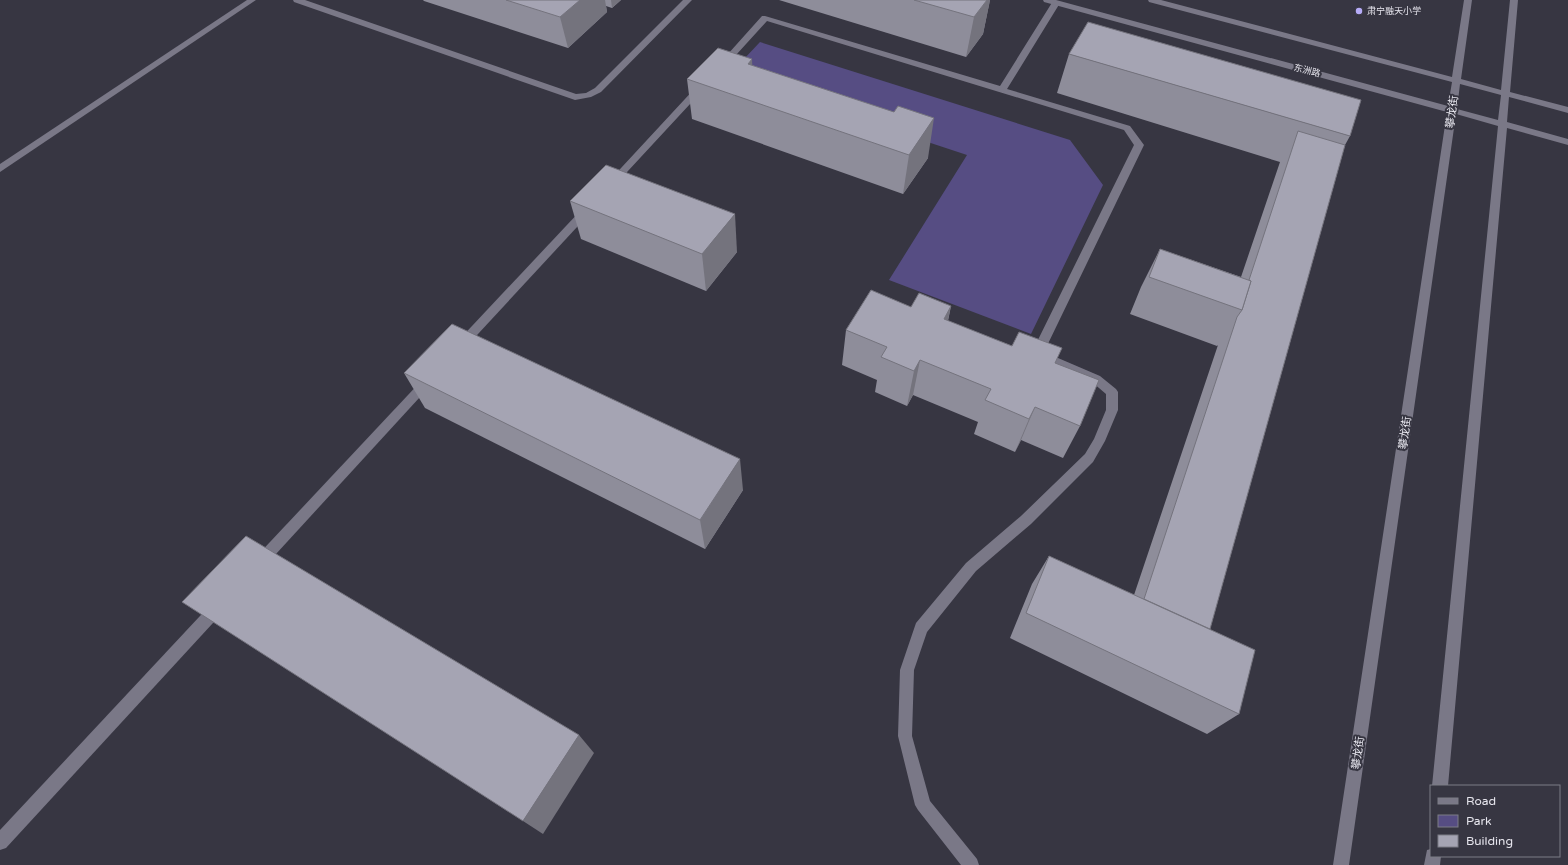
<svg xmlns="http://www.w3.org/2000/svg" width="1568" height="865" font-family="'Varela Round','Noto Sans SC',sans-serif">
<style>
.green{fill:#564d83}
.lines{fill:none;stroke-linecap:round;stroke-linejoin:round}
.service{fill:#7a7887;fill-rule:evenodd}
.tertiary{fill:#7a7887;fill-rule:evenodd}
.wall{fill:#8e8d9a}
.shaded-wall{fill:#74737d}
.building{fill:#a5a4b3;stroke:#74737d}
.poi-dot{fill:#b6acf8;stroke:#373642;stroke-width:1.5}
.labels{text-anchor:middle;dominant-baseline:central;stroke-width:4;stroke-linejoin:round;paint-order:stroke}
.far-poi-label{font-size:9px;fill:#e6e5ed;stroke:#373642;text-anchor:start}
.far-street-label{font-size:9px;fill:#e6e5ed;stroke:#373642}
.street-label{font-size:11px;fill:#e6e5ed;stroke:#373642}
</style>
<rect width="100%" height="100%" fill="#373642"/>
<polygon class="green" points="760,42 1070,140 1103,185 1031,334 889,280 967,155 728,76"/>
<g class="lines">
<g class="service">
<polygon points="247,0 256,0 0,172 0,164"/>
<polygon points="293,0 305,0 576,94 586,93 595,88 683,0 692,0 601,92 591,97 575,100 294,2"/>
<polygon points="1053,1 1059,1 1060,3 1007,89 1130,126 1144,145 1044,352 1100,376 1116,389 1118,392 1118,410 1105,441 1093,462 1031,524 976,571 927,632 914,670 912,736 930,801 977,859 979,865 961,865 918,810 915,805 898,736 900,670 916,623 966,563 1021,516 1085,454 1094,439 1106,410 1106,394 1092,382 1033,357 1031,354 1134,145 1124,130 767,21 726,66 723,67 719,64 762,16 765,16 1000,86"/>
<polygon points="700,85 704,88 703,90 615,185 609,185 607,183 609,181 697,86"/>
<polygon points="586,208 591,211 590,213 465,348 461,349 457,348 455,345 457,342 582,209"/>
<polygon points="427,377 431,379 433,382 431,385 265,566 260,568 255,566 253,562 255,558 423,379"/>
<polygon points="219,600 224,601 226,606 224,611 6,848 0,850 0,830 214,601"/>
</g>
<g class="tertiary">
<path d="M1043,0H1056L1448,106L1452,82L1149,2L1148,0H1161L1452,77L1464,0H1472L1461,79L1501,90L1510,0H1518L1510,92L1568,107V113L1509,97L1507,122L1568,139V145L1507,128L1448,786H1432L1498,126L1456,114L1349,865H1333L1447,112L1044,2ZM1460,84L1501,95L1498,120L1457,109Z"/>
<polygon points="1431,849 1431,856 1441,856 1440,865 1424,865 1427,850"/>
</g>
</g>
<g class="wall">
<polygon points="423,0 621,0 612,8 606,6 607,12 568,48 424,1"/>
<polygon points="779,0 990,0 983,34 966,57"/>
<polygon points="1069,54 1350,136 1345,145 1210,629 1239,714 1207,734 1010,638 1032,584 1049,556 1134,595 1218,345 1217,346 1130,314 1141,287 1160,249 1241,277 1280,162 1057,93"/>
<polygon points="752,59 752,65 928,158 903,194 692,119 687,79"/>
<polygon points="570,201 737,252 706,291 581,239"/>
<polygon points="951,306 948,321 1056,363 1080,426 1063,458 1021,440 1015,452 974,434 978,422 913,395 907,406 875,392 877,380 842,365 846,330 911,307"/>
<polygon points="404,373 743,490 705,549 425,408"/>
</g>
<g class="shaded-wall">
<polygon points="580,0 605,0 607,12 568,48 560,17"/>
<polygon points="611,0 621,0 612,8"/>
<polygon points="987,0 990,0 983,34 966,57 974,17"/>
<polygon points="752,59 754,98 748,64"/>
<polygon points="934,118 928,158 903,194 909,155"/>
<polygon points="735,214 737,252 706,291 702,254"/>
<polygon points="951,306 943,342 944,319"/>
<polygon points="920,360 913,395 907,406 914,371"/>
<polygon points="1035,407 1021,440 1015,452 1029,419"/>
<polygon points="740,459 743,490 705,549 700,520"/>
<polygon points="579,735 594,753 543,834 523,821"/>
</g>
<g class="building">
<polygon points="506,0 580,0 560,17"/>
<polygon points="914,0 987,0 974,17"/>
<polygon points="1088,22 1361,100 1350,136 1069,54"/>
<polygon points="718,48 752,59 748,64 894,112 898,106 934,118 909,155 687,79"/>
<polygon points="1298,131 1345,145 1210,629 1144,599 1237,317 1242,310 1251,281 1249,280"/>
<polygon points="606,165 735,214 702,254 570,201"/>
<polygon points="1160,249 1251,281 1242,310 1149,277"/>
<polygon points="871,290 911,307 919,293 951,306 944,319 1012,346 1019,332 1062,348 1055,363 1099,380 1080,426 1035,407 1029,419 985,400 991,389 920,360 914,371 881,357 887,347 846,330"/>
<polygon points="452,324 740,459 700,520 404,373"/>
<polygon points="246,536 579,735 523,821 182,602"/>
<polygon points="1049,556 1255,650 1239,714 1026,613"/>
</g>
<circle class="poi-dot" cx="1359" cy="11" r="4"/>
<g class="labels">
<g class="far-poi-label">
<text x="1367" y="11">肃宁融天小学</text>
</g>
<g class="far-street-label">
<text transform="translate(1307 71) rotate(15)">东洲路</text>
</g>
<g class="street-label">
<text transform="translate(1452 112) rotate(-82)">攀龙街</text>
<text transform="translate(1405 433) rotate(-82)">攀龙街</text>
<text transform="translate(1358 753) rotate(-82)">攀龙街</text>
</g>
</g>
<rect x="1430" y="785" width="130" height="72" fill="#373642" stroke="#7d7c86"/>
<rect x="1438" y="798" width="20" height="6" fill="#7a7887" stroke="#7d7c86"/>
<text x="1466" y="805" font-size="12" fill="#e6e5ed">Road</text>
<rect x="1438" y="815" width="20" height="12" fill="#564d83" stroke="#7d7c86"/>
<text x="1466" y="825" font-size="12" fill="#e6e5ed">Park</text>
<rect x="1438" y="835" width="20" height="12" fill="#a5a4b3" stroke="#7d7c86"/>
<text x="1466" y="845" font-size="12" fill="#e6e5ed">Building</text>
</svg>
